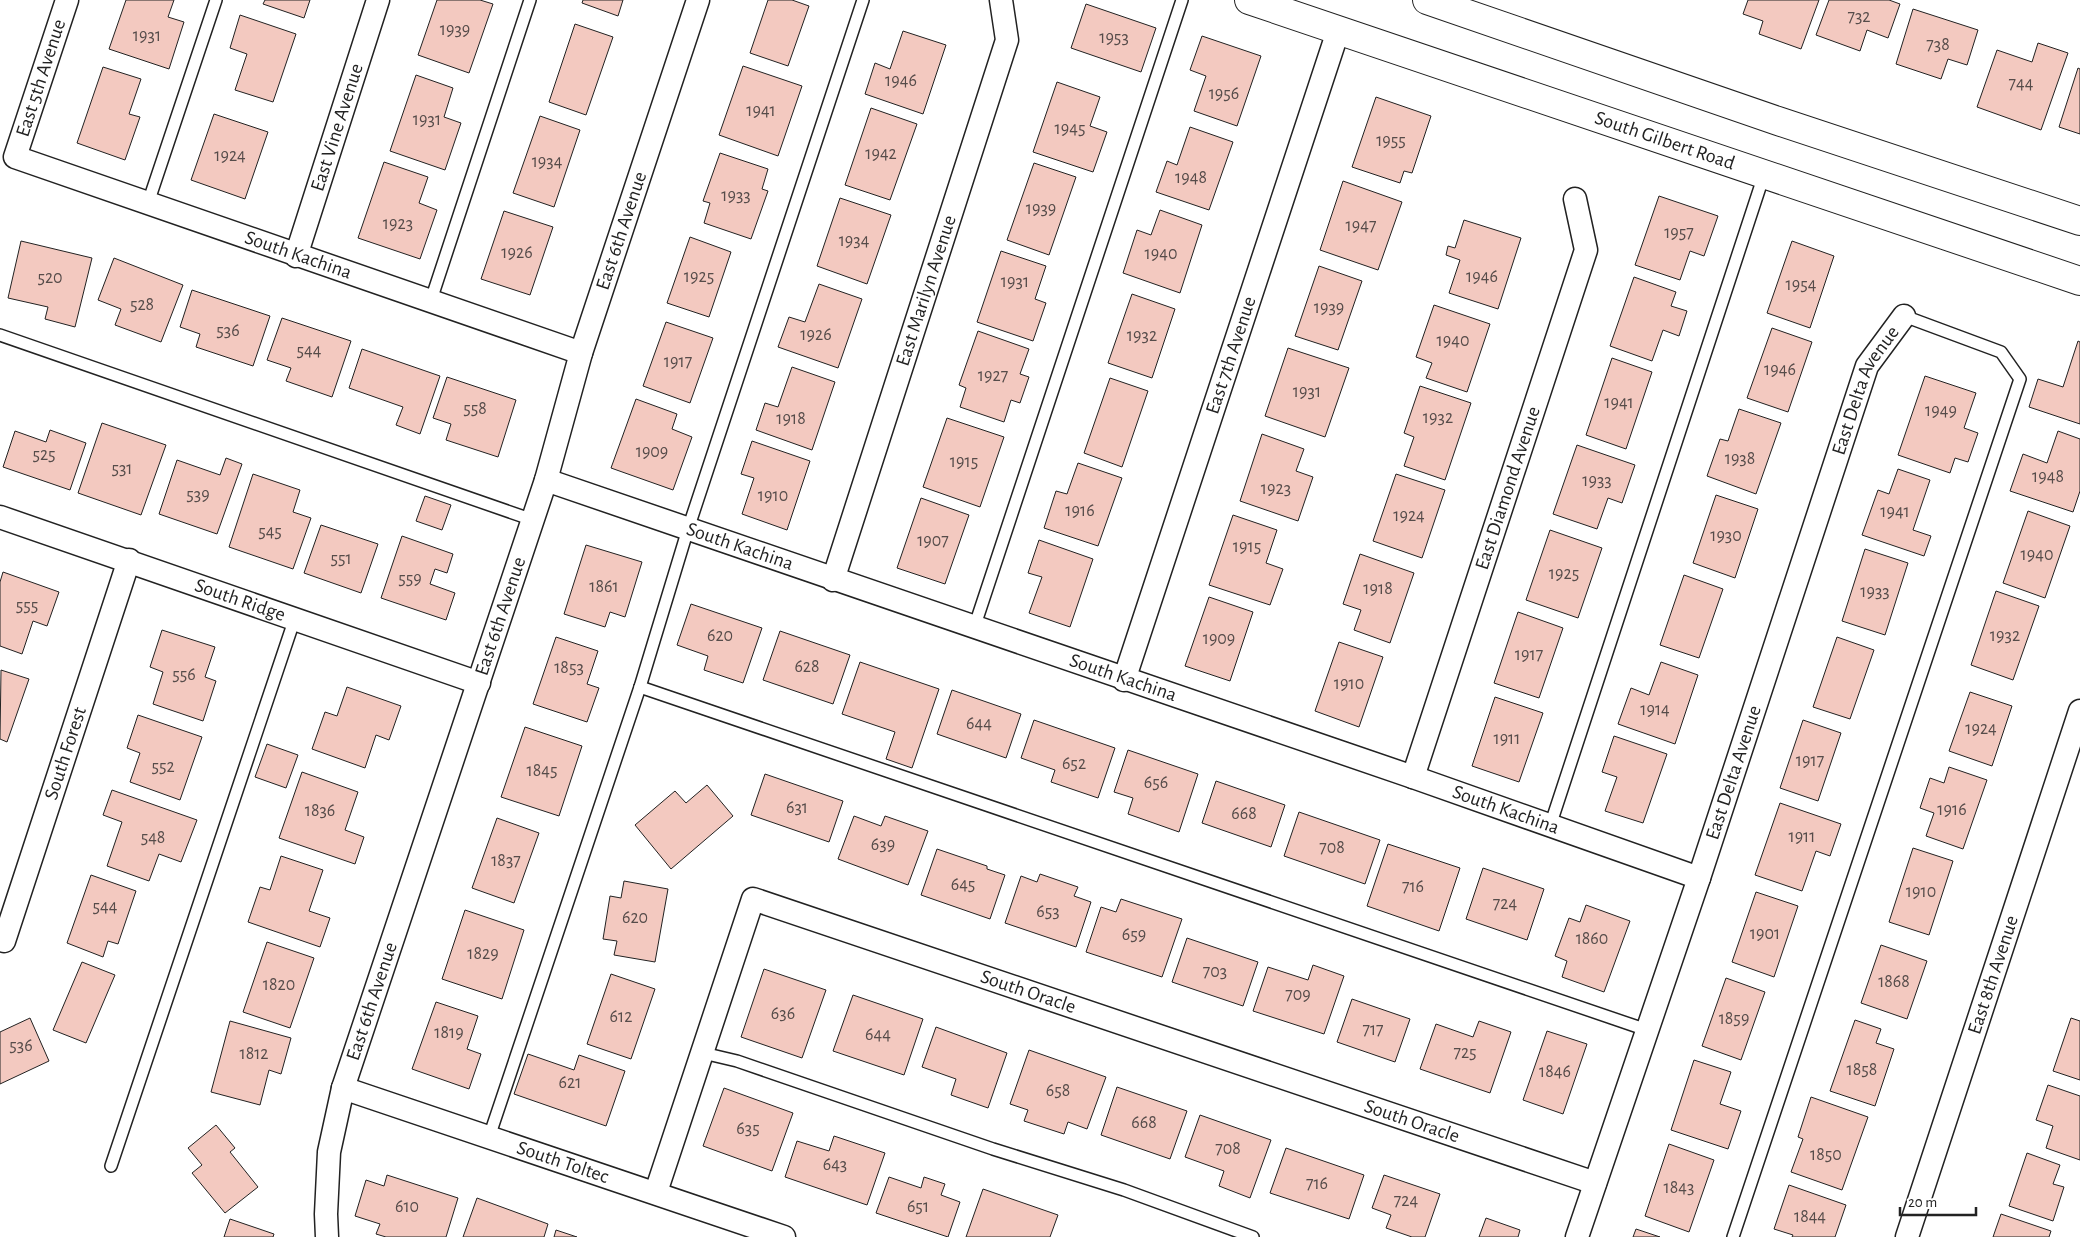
<svg xmlns="http://www.w3.org/2000/svg" width="2080" height="1237" font-family="'Alegreya Sans',sans-serif">
<style>
.building{fill:#f3c9c0;stroke:#222}
.lines{fill:none;stroke-linecap:round;stroke-linejoin:round}
.service-casing{stroke:#222;stroke-width:14}
.minor-casing{stroke:#222;stroke-width:25}
.primary-casing{stroke:#222;stroke-width:30}
.service{stroke:#fff;stroke-width:11}
.minor{stroke:#fff;stroke-width:22}
.primary{stroke:#fff;stroke-width:28}
.labels{text-anchor:middle;dominant-baseline:central;stroke-width:4;stroke-linejoin:round;paint-order:stroke}
.number-label{font-size:18px;fill:#564c4a}
.street-label{font-size:20px;fill:#222;stroke:#fff}
</style>
<rect width="100%" height="100%" fill="#fff"/>
<g class="building">
<polygon points="126,0 174,0 168,17 184,22 169,69 109,49"/>
<polygon points="265,0 310,0 304,18 263,4"/>
<polygon points="437,0 480,0 493,4 469,73 418,55"/>
<polygon points="583,0 623,0 618,16 582,3"/>
<polygon points="768,0 792,0 809,6 788,66 750,53"/>
<polygon points="1748,0 1819,0 1801,49 1759,34 1763,21 1743,14"/>
<polygon points="1829,0 1889,0 1900,4 1888,38 1867,30 1860,51 1816,35"/>
<polygon points="1086,4 1156,28 1141,72 1071,48"/>
<polygon points="1913,9 1978,30 1967,65 1948,59 1941,79 1896,64"/>
<polygon points="240,15 296,34 273,102 235,90 247,54 230,48"/>
<polygon points="575,24 613,37 586,115 549,102"/>
<polygon points="903,31 946,45 923,114 865,94 875,63 890,69"/>
<polygon points="1202,36 1261,56 1237,126 1194,111 1206,76 1190,70"/>
<polygon points="2038,43 2068,53 2041,130 1977,107 1997,50 2032,62"/>
<polygon points="743,66 802,86 778,156 719,135"/>
<polygon points="103,67 141,79 129,114 140,117 125,160 77,143"/>
<polygon points="2078,68 2080,69 2080,134 2059,127"/>
<polygon points="416,75 453,88 444,117 461,123 445,170 390,151"/>
<polygon points="1057,82 1100,97 1090,126 1107,132 1093,172 1033,152"/>
<polygon points="1376,97 1431,116 1412,173 1404,171 1400,183 1352,167"/>
<polygon points="871,108 917,124 890,200 845,185"/>
<polygon points="214,114 268,132 245,199 191,180"/>
<polygon points="540,116 580,130 554,207 513,193"/>
<polygon points="1190,127 1233,142 1209,210 1156,192 1167,161 1177,165"/>
<polygon points="720,153 768,169 762,189 768,191 751,239 704,223 710,203 703,201"/>
<polygon points="384,162 428,177 419,203 437,210 420,259 358,238"/>
<polygon points="1034,163 1076,177 1049,255 1007,240"/>
<polygon points="1343,181 1402,202 1378,270 1320,250"/>
<polygon points="1659,196 1718,216 1704,256 1690,251 1680,280 1635,265"/>
<polygon points="840,198 891,215 867,284 817,266"/>
<polygon points="1160,210 1202,225 1180,293 1123,273 1137,230 1151,235"/>
<polygon points="504,211 553,227 530,295 481,279"/>
<polygon points="1464,220 1521,238 1498,309 1449,293 1460,260 1446,255 1448,246 1455,248"/>
<polygon points="690,237 731,252 709,317 667,303"/>
<polygon points="21,241 92,258 75,327 45,319 48,307 8,298"/>
<polygon points="1792,241 1834,256 1810,328 1767,313"/>
<polygon points="1001,251 1046,266 1035,299 1046,303 1033,341 977,322"/>
<polygon points="114,258 183,285 161,342 115,325 121,309 98,300"/>
<polygon points="1319,266 1362,281 1338,350 1295,336"/>
<polygon points="1634,277 1676,292 1671,306 1687,311 1679,336 1663,330 1652,361 1610,346"/>
<polygon points="819,284 862,299 838,368 778,347 789,317 805,322"/>
<polygon points="192,290 270,316 253,366 196,347 200,334 180,327"/>
<polygon points="1132,294 1175,309 1152,378 1108,363"/>
<polygon points="1434,305 1490,324 1467,392 1426,378 1432,363 1416,357"/>
<polygon points="282,318 351,341 332,397 286,381 291,368 267,360"/>
<polygon points="666,322 713,338 690,403 643,386"/>
<polygon points="1772,328 1812,342 1788,412 1747,398"/>
<polygon points="978,331 1029,349 1020,374 1029,377 1020,403 1011,400 1004,422 960,407 966,388 959,385"/>
<polygon points="2078,341 2080,342 2080,424 2029,407 2038,379 2063,387"/>
<polygon points="1288,348 1349,368 1325,437 1265,416"/>
<polygon points="362,349 440,376 420,434 396,425 403,407 349,388"/>
<polygon points="1612,358 1652,372 1626,449 1586,435"/>
<polygon points="792,367 835,382 812,450 756,430 765,403 778,407"/>
<polygon points="1925,376 1976,393 1964,428 1978,433 1968,462 1955,458 1950,473 1898,455"/>
<polygon points="447,377 516,400 498,457 446,440 451,424 433,418"/>
<polygon points="1110,378 1148,391 1122,467 1084,453"/>
<polygon points="1420,386 1471,403 1445,480 1404,466 1414,437 1404,433"/>
<polygon points="636,399 677,414 672,429 692,437 673,490 611,468"/>
<polygon points="1739,409 1781,423 1756,494 1707,476 1720,439 1728,441"/>
<polygon points="947,418 1004,437 980,507 923,487"/>
<polygon points="102,423 166,445 141,515 78,493"/>
<polygon points="50,430 86,443 70,490 3,467 15,431 46,442"/>
<polygon points="2058,431 2080,439 2080,491 2073,512 2010,491 2023,454 2047,463"/>
<polygon points="1262,434 1304,449 1296,471 1313,477 1298,521 1240,501"/>
<polygon points="752,441 810,461 787,530 742,514 754,478 741,474"/>
<polygon points="1577,445 1635,465 1622,503 1608,498 1597,529 1553,514"/>
<polygon points="226,458 242,464 217,534 159,514 177,460 220,475"/>
<polygon points="1078,463 1122,478 1098,546 1044,528 1056,491 1067,494"/>
<polygon points="1898,469 1930,480 1913,530 1931,536 1924,556 1862,535 1878,490 1889,494"/>
<polygon points="253,474 300,490 293,512 311,518 293,569 229,547"/>
<polygon points="1396,474 1445,490 1422,558 1373,541"/>
<polygon points="1716,495 1758,509 1735,578 1693,563"/>
<polygon points="425,496 451,505 442,530 416,521"/>
<polygon points="921,498 969,515 945,584 897,568"/>
<polygon points="2028,511 2070,526 2045,598 2003,583"/>
<polygon points="1233,515 1277,530 1266,563 1283,569 1270,605 1209,585"/>
<polygon points="321,525 378,544 361,593 304,573"/>
<polygon points="1550,530 1602,548 1578,618 1526,600"/>
<polygon points="402,536 453,554 447,573 435,569 430,584 455,593 446,620 381,598"/>
<polygon points="1039,540 1093,559 1070,627 1029,613 1042,577 1028,573"/>
<polygon points="586,545 642,562 625,617 610,612 605,627 564,614"/>
<polygon points="1865,549 1908,563 1885,635 1842,621"/>
<polygon points="1360,554 1414,573 1390,643 1354,630 1361,610 1343,604"/>
<polygon points="3,572 59,592 47,626 33,621 22,654 0,646 0,582"/>
<polygon points="1684,575 1723,589 1699,658 1660,645"/>
<polygon points="1996,591 2039,606 2013,680 1971,665"/>
<polygon points="1209,597 1253,612 1230,681 1185,666"/>
<polygon points="691,604 762,628 743,683 704,670 708,656 677,645"/>
<polygon points="1518,612 1563,628 1539,698 1494,683"/>
<polygon points="162,630 215,647 205,677 216,681 203,721 153,704 163,672 150,667"/>
<polygon points="780,631 850,655 833,704 763,680"/>
<polygon points="556,637 598,651 587,684 599,688 587,722 533,704"/>
<polygon points="1837,637 1874,650 1850,719 1813,707"/>
<polygon points="1339,642 1383,657 1359,727 1315,711"/>
<polygon points="860,662 939,689 912,768 886,759 895,732 842,714"/>
<polygon points="1661,662 1698,675 1675,744 1618,724 1631,688 1649,695"/>
<polygon points="1,670 29,679 7,742 0,739"/>
<polygon points="347,687 401,706 389,740 376,735 365,768 312,749 325,712 337,716"/>
<polygon points="952,690 1021,714 1006,758 937,734"/>
<polygon points="1970,692 2012,706 1992,766 1949,751"/>
<polygon points="1495,697 1543,713 1519,782 1472,766"/>
<polygon points="138,715 202,737 180,800 130,782 140,753 127,748"/>
<polygon points="1034,720 1115,748 1098,798 1051,782 1055,770 1021,758"/>
<polygon points="1803,720 1841,733 1818,801 1780,788"/>
<polygon points="525,727 582,746 559,816 501,797"/>
<polygon points="1614,736 1667,754 1643,823 1605,811 1617,777 1602,772"/>
<polygon points="267,744 298,755 286,788 255,777"/>
<polygon points="1128,750 1198,774 1179,832 1128,814 1133,798 1114,792"/>
<polygon points="1949,767 1987,780 1963,849 1926,836 1934,813 1920,808 1930,778 1944,783"/>
<polygon points="302,772 358,792 345,830 364,837 355,864 279,838"/>
<polygon points="765,774 843,801 829,842 751,815"/>
<polygon points="1216,781 1285,805 1271,847 1202,823"/>
<polygon points="707,785 733,816 671,869 635,825 675,791 686,803"/>
<polygon points="112,790 197,820 181,862 159,854 149,881 107,866 122,822 103,815"/>
<polygon points="1780,803 1841,824 1830,856 1816,851 1802,891 1755,875"/>
<polygon points="1299,812 1380,840 1365,884 1284,856"/>
<polygon points="854,816 881,826 885,816 928,831 908,885 838,859"/>
<polygon points="497,818 539,833 514,903 472,888"/>
<polygon points="1388,844 1460,868 1439,931 1367,906"/>
<polygon points="1913,848 1953,861 1929,935 1889,922"/>
<polygon points="937,849 987,866 987,869 1005,875 990,919 921,895"/>
<polygon points="281,856 323,870 309,911 330,918 320,947 248,922 260,887 270,890"/>
<polygon points="1483,868 1544,889 1527,940 1466,919"/>
<polygon points="1040,874 1078,887 1074,896 1091,902 1076,947 1005,923 1021,876 1037,882"/>
<polygon points="91,875 136,891 118,944 108,941 103,957 67,943"/>
<polygon points="624,881 668,889 655,962 614,955 617,941 603,939 610,896 621,898"/>
<polygon points="1756,892 1798,906 1774,977 1732,962"/>
<polygon points="1121,899 1182,919 1162,977 1086,952 1101,907 1116,912"/>
<polygon points="1586,905 1630,921 1604,992 1562,977 1567,961 1555,956 1569,918 1580,922"/>
<polygon points="465,910 524,930 502,999 442,979"/>
<polygon points="1187,938 1258,962 1243,1006 1172,982"/>
<polygon points="267,942 314,958 290,1028 243,1012"/>
<polygon points="1881,945 1927,961 1907,1019 1861,1003"/>
<polygon points="82,962 115,975 86,1043 53,1030"/>
<polygon points="1313,965 1344,976 1324,1034 1253,1011 1268,967 1308,980"/>
<polygon points="764,969 826,990 802,1058 741,1037"/>
<polygon points="611,974 655,989 631,1059 587,1044"/>
<polygon points="1726,978 1765,992 1741,1060 1702,1046"/>
<polygon points="853,995 923,1019 904,1075 833,1051"/>
<polygon points="1352,999 1410,1019 1395,1062 1337,1042"/>
<polygon points="436,1002 478,1016 467,1049 481,1054 469,1089 412,1069"/>
<polygon points="30,1018 49,1061 0,1084 0,1032"/>
<polygon points="2071,1018 2080,1021 2080,1080 2053,1071"/>
<polygon points="1855,1020 1881,1029 1876,1043 1894,1049 1875,1106 1830,1091"/>
<polygon points="230,1021 291,1038 281,1074 269,1070 260,1105 211,1092"/>
<polygon points="1479,1021 1511,1032 1490,1093 1420,1069 1436,1024 1473,1037"/>
<polygon points="936,1027 1007,1053 988,1108 951,1095 956,1079 922,1067"/>
<polygon points="1547,1031 1587,1044 1563,1114 1523,1100"/>
<polygon points="1029,1050 1106,1077 1087,1129 1068,1122 1064,1134 1024,1121 1028,1110 1010,1104"/>
<polygon points="528,1054 574,1070 579,1055 625,1071 606,1126 514,1094"/>
<polygon points="1694,1060 1731,1072 1720,1104 1741,1111 1728,1149 1671,1130"/>
<polygon points="2048,1085 2080,1096 2080,1160 2046,1148 2053,1126 2036,1120"/>
<polygon points="1117,1087 1187,1111 1170,1159 1101,1135"/>
<polygon points="724,1088 793,1113 772,1171 703,1146"/>
<polygon points="1811,1097 1868,1117 1842,1190 1791,1172 1803,1139 1798,1137"/>
<polygon points="1200,1115 1271,1140 1250,1198 1219,1186 1224,1171 1185,1157"/>
<polygon points="216,1125 235,1148 230,1152 258,1187 225,1213 192,1173 202,1165 188,1148"/>
<polygon points="834,1136 885,1153 867,1205 785,1177 797,1141 829,1151"/>
<polygon points="1669,1144 1714,1160 1689,1232 1645,1216"/>
<polygon points="1286,1148 1364,1175 1349,1219 1270,1193"/>
<polygon points="2027,1153 2060,1165 2053,1184 2064,1187 2053,1221 2009,1206"/>
<polygon points="387,1175 458,1198 446,1237 386,1237 376,1234 380,1224 355,1216 366,1180 384,1186"/>
<polygon points="1384,1175 1440,1194 1425,1237 1412,1237 1386,1228 1391,1215 1372,1208"/>
<polygon points="889,1177 921,1188 924,1177 945,1184 941,1195 960,1202 948,1237 876,1213"/>
<polygon points="1789,1185 1846,1205 1835,1237 1792,1237 1793,1235 1774,1229"/>
<polygon points="983,1189 1058,1215 1050,1237 966,1237"/>
<polygon points="477,1198 548,1224 544,1237 463,1237"/>
<polygon points="2001,1214 2051,1231 2049,1237 1993,1237"/>
<polygon points="1486,1218 1520,1230 1518,1237 1479,1237"/>
<polygon points="230,1219 274,1234 273,1237 224,1237"/>
<polygon points="1636,1229 1660,1237 1633,1237"/>
<polygon points="556,1230 577,1237 554,1237"/>
</g>
<g class="lines">
<defs>
<g id="service">
<polyline points="148,203 216,0"/>
<polyline points="431,300 530,0"/>
<polyline points="0,335 533,520"/>
<polyline points="974,628 1182,0"/>
<polyline points="640,687 1647,1030"/>
<polyline points="1550,826 1764,175"/>
<polyline points="703,1053 737,1061 993,1149 1124,1190 1253,1237"/>
<polyline points="489,1137 640,687 688,529 863,0"/>
<polyline points="111,1166 295,618"/>
<polyline points="1733,1237 2020,379 2001,352 1904,316"/>
</g>
<g id="minor">
<path id="s1" d="M67,0L15,157L581,353"/>
<path id="s2" d="M296,256L378,0"/>
<path id="s3" d="M546,480L1413,777L1699,878"/>
<path id="s4" d="M0,517L479,683"/>
<path id="s5" d="M833,580L1007,40L1001,0"/>
<path id="s6" d="M1124,680L1338,31"/>
<path id="s7" d="M1413,777L1586,250L1575,199"/>
<path id="s8" d="M0,939L4,941L129,560"/>
<path id="s9" d="M343,1088L784,1237"/>
<path id="s10" d="M656,1192L753,899L1595,1183"/>
<path id="s11" d="M327,1237L326,1214L329,1152L343,1088L546,480L581,353L698,0"/>
<path id="s12" d="M1577,1237L1699,878L1867,366L1904,316"/>
<path id="s13" d="M1907,1237L2080,711"/>
</g>
<g id="primary">
<path id="s14" d="M1249,0L2080,281"/>
<polyline points="1427,0 1778,121 2080,221"/>
</g>
</defs>
<use href="#service" class="service-casing"/>
<use href="#minor" class="minor-casing"/>
<use href="#primary" class="primary-casing"/>
<use href="#service" class="service"/>
<use href="#minor" class="minor"/>
<use href="#primary" class="primary"/>
</g>
<g class="labels">
<g class="number-label">
<text x="1859" y="17">732</text>
<text x="455" y="30">1939</text>
<text x="147" y="36">1931</text>
<text x="1114" y="38">1953</text>
<text x="1938" y="45">738</text>
<text x="901" y="81">1946</text>
<text x="2021" y="84">744</text>
<text x="1224" y="94">1956</text>
<text x="761" y="111">1941</text>
<text x="427" y="120">1931</text>
<text x="1070" y="129">1945</text>
<text x="1391" y="141">1955</text>
<text x="881" y="154">1942</text>
<text x="230" y="156">1924</text>
<text x="547" y="162">1934</text>
<text x="1191" y="178">1948</text>
<text x="736" y="196">1933</text>
<text x="1041" y="209">1939</text>
<text x="398" y="224">1923</text>
<text x="1361" y="226">1947</text>
<text x="1679" y="233">1957</text>
<text x="854" y="241">1934</text>
<text x="517" y="253">1926</text>
<text x="1161" y="254">1940</text>
<text x="699" y="277">1925</text>
<text x="1482" y="277">1946</text>
<text x="50" y="278">520</text>
<text x="1015" y="282">1931</text>
<text x="1801" y="285">1954</text>
<text x="142" y="305">528</text>
<text x="1329" y="308">1939</text>
<text x="228" y="331">536</text>
<text x="816" y="335">1926</text>
<text x="1142" y="336">1932</text>
<text x="1453" y="341">1940</text>
<text x="309" y="351">544</text>
<text x="678" y="362">1917</text>
<text x="1780" y="370">1946</text>
<text x="993" y="376">1927</text>
<text x="1307" y="392">1931</text>
<text x="1619" y="403">1941</text>
<text x="475" y="409">558</text>
<text x="1941" y="411">1949</text>
<text x="1438" y="418">1932</text>
<text x="791" y="419">1918</text>
<text x="652" y="452">1909</text>
<text x="44" y="455">525</text>
<text x="1740" y="459">1938</text>
<text x="964" y="462">1915</text>
<text x="122" y="469">531</text>
<text x="2048" y="477">1948</text>
<text x="1597" y="481">1933</text>
<text x="1276" y="489">1923</text>
<text x="198" y="495">539</text>
<text x="773" y="496">1910</text>
<text x="1080" y="511">1916</text>
<text x="1895" y="512">1941</text>
<text x="1409" y="516">1924</text>
<text x="270" y="532">545</text>
<text x="1726" y="536">1930</text>
<text x="933" y="541">1907</text>
<text x="1247" y="547">1915</text>
<text x="2037" y="555">1940</text>
<text x="341" y="559">551</text>
<text x="1564" y="574">1925</text>
<text x="410" y="579">559</text>
<text x="604" y="587">1861</text>
<text x="1378" y="589">1918</text>
<text x="1875" y="592">1933</text>
<text x="27" y="606">555</text>
<text x="720" y="636">620</text>
<text x="2005" y="636">1932</text>
<text x="1219" y="639">1909</text>
<text x="1529" y="655">1917</text>
<text x="807" y="667">628</text>
<text x="569" y="668">1853</text>
<text x="184" y="675">556</text>
<text x="1349" y="684">1910</text>
<text x="1655" y="710">1914</text>
<text x="979" y="724">644</text>
<text x="1981" y="729">1924</text>
<text x="1507" y="739">1911</text>
<text x="1810" y="761">1917</text>
<text x="1074" y="764">652</text>
<text x="163" y="767">552</text>
<text x="542" y="771">1845</text>
<text x="1156" y="783">656</text>
<text x="797" y="808">631</text>
<text x="1952" y="810">1916</text>
<text x="320" y="811">1836</text>
<text x="1244" y="814">668</text>
<text x="1802" y="837">1911</text>
<text x="153" y="838">548</text>
<text x="883" y="845">639</text>
<text x="1332" y="848">708</text>
<text x="506" y="861">1837</text>
<text x="963" y="885">645</text>
<text x="1413" y="887">716</text>
<text x="1921" y="892">1910</text>
<text x="1505" y="904">724</text>
<text x="105" y="907">544</text>
<text x="1048" y="912">653</text>
<text x="635" y="918">620</text>
<text x="1765" y="934">1901</text>
<text x="1134" y="935">659</text>
<text x="1592" y="939">1860</text>
<text x="483" y="954">1829</text>
<text x="1215" y="972">703</text>
<text x="1894" y="982">1868</text>
<text x="279" y="985">1820</text>
<text x="1298" y="995">709</text>
<text x="783" y="1014">636</text>
<text x="621" y="1017">612</text>
<text x="1734" y="1019">1859</text>
<text x="1373" y="1030">717</text>
<text x="449" y="1033">1819</text>
<text x="878" y="1035">644</text>
<text x="21" y="1046">536</text>
<text x="1465" y="1053">725</text>
<text x="254" y="1054">1812</text>
<text x="1862" y="1070">1858</text>
<text x="1555" y="1072">1846</text>
<text x="570" y="1083">621</text>
<text x="1058" y="1091">658</text>
<text x="1144" y="1123">668</text>
<text x="748" y="1129">635</text>
<text x="1228" y="1149">708</text>
<text x="1826" y="1155">1850</text>
<text x="835" y="1165">643</text>
<text x="1317" y="1184">716</text>
<text x="1679" y="1188">1843</text>
<text x="1406" y="1201">724</text>
<text x="407" y="1207">610</text>
<text x="918" y="1207">651</text>
<text x="1810" y="1217">1844</text>
</g>
<g class="street-label">
<text transform="translate(41 78) rotate(-72)">East 5th Avenue</text>
<text stroke="none"><textPath href="#s2" startOffset="135">East Vine Avenue</textPath></text>
<text stroke="none"><textPath href="#s14" startOffset="439">South Gilbert Road</textPath></text>
<text stroke="none"><textPath href="#s11" startOffset="1052">East 6th Avenue</textPath></text>
<text stroke="none"><textPath href="#s1" startOffset="465">South Kachina</textPath></text>
<text stroke="none"><textPath href="#s5" startOffset="304">East Marilyn Avenue</textPath></text>
<text stroke="none"><textPath href="#s6" startOffset="342">East 7th Avenue</textPath></text>
<text stroke="none"><textPath href="#s12" startOffset="895">East Delta Avenue</textPath></text>
<text stroke="none"><textPath href="#s7" startOffset="304">East Diamond Avenue</textPath></text>
<text stroke="none"><textPath href="#s3" startOffset="205">South Kachina</textPath></text>
<text stroke="none"><textPath href="#s4" startOffset="254">South Ridge</textPath></text>
<text stroke="none"><textPath href="#s11" startOffset="648">East 6th Avenue</textPath></text>
<text stroke="none"><textPath href="#s3" startOffset="610">South Kachina</textPath></text>
<text stroke="none"><textPath href="#s8" startOffset="202">South Forest</textPath></text>
<text stroke="none"><textPath href="#s12" startOffset="490">East Delta Avenue</textPath></text>
<text stroke="none"><textPath href="#s3" startOffset="1015">South Kachina</textPath></text>
<text stroke="none"><textPath href="#s13" startOffset="276">East 8th Avenue</textPath></text>
<text stroke="none"><textPath href="#s10" startOffset="599">South Oracle</textPath></text>
<text stroke="none"><textPath href="#s11" startOffset="242">East 6th Avenue</textPath></text>
<text stroke="none"><textPath href="#s10" startOffset="1004">South Oracle</textPath></text>
<text stroke="none"><textPath href="#s9" startOffset="232">South Toltec</textPath></text>
</g>
</g>
<path d="M1900 1207v8h76v-8" fill="none" stroke="#222222" stroke-width="2.5"/>
<text x="1908" y="1207" font-size="15" fill="#222222" stroke="#ffffff" stroke-width="4" paint-order="stroke">20 m</text>
</svg>
